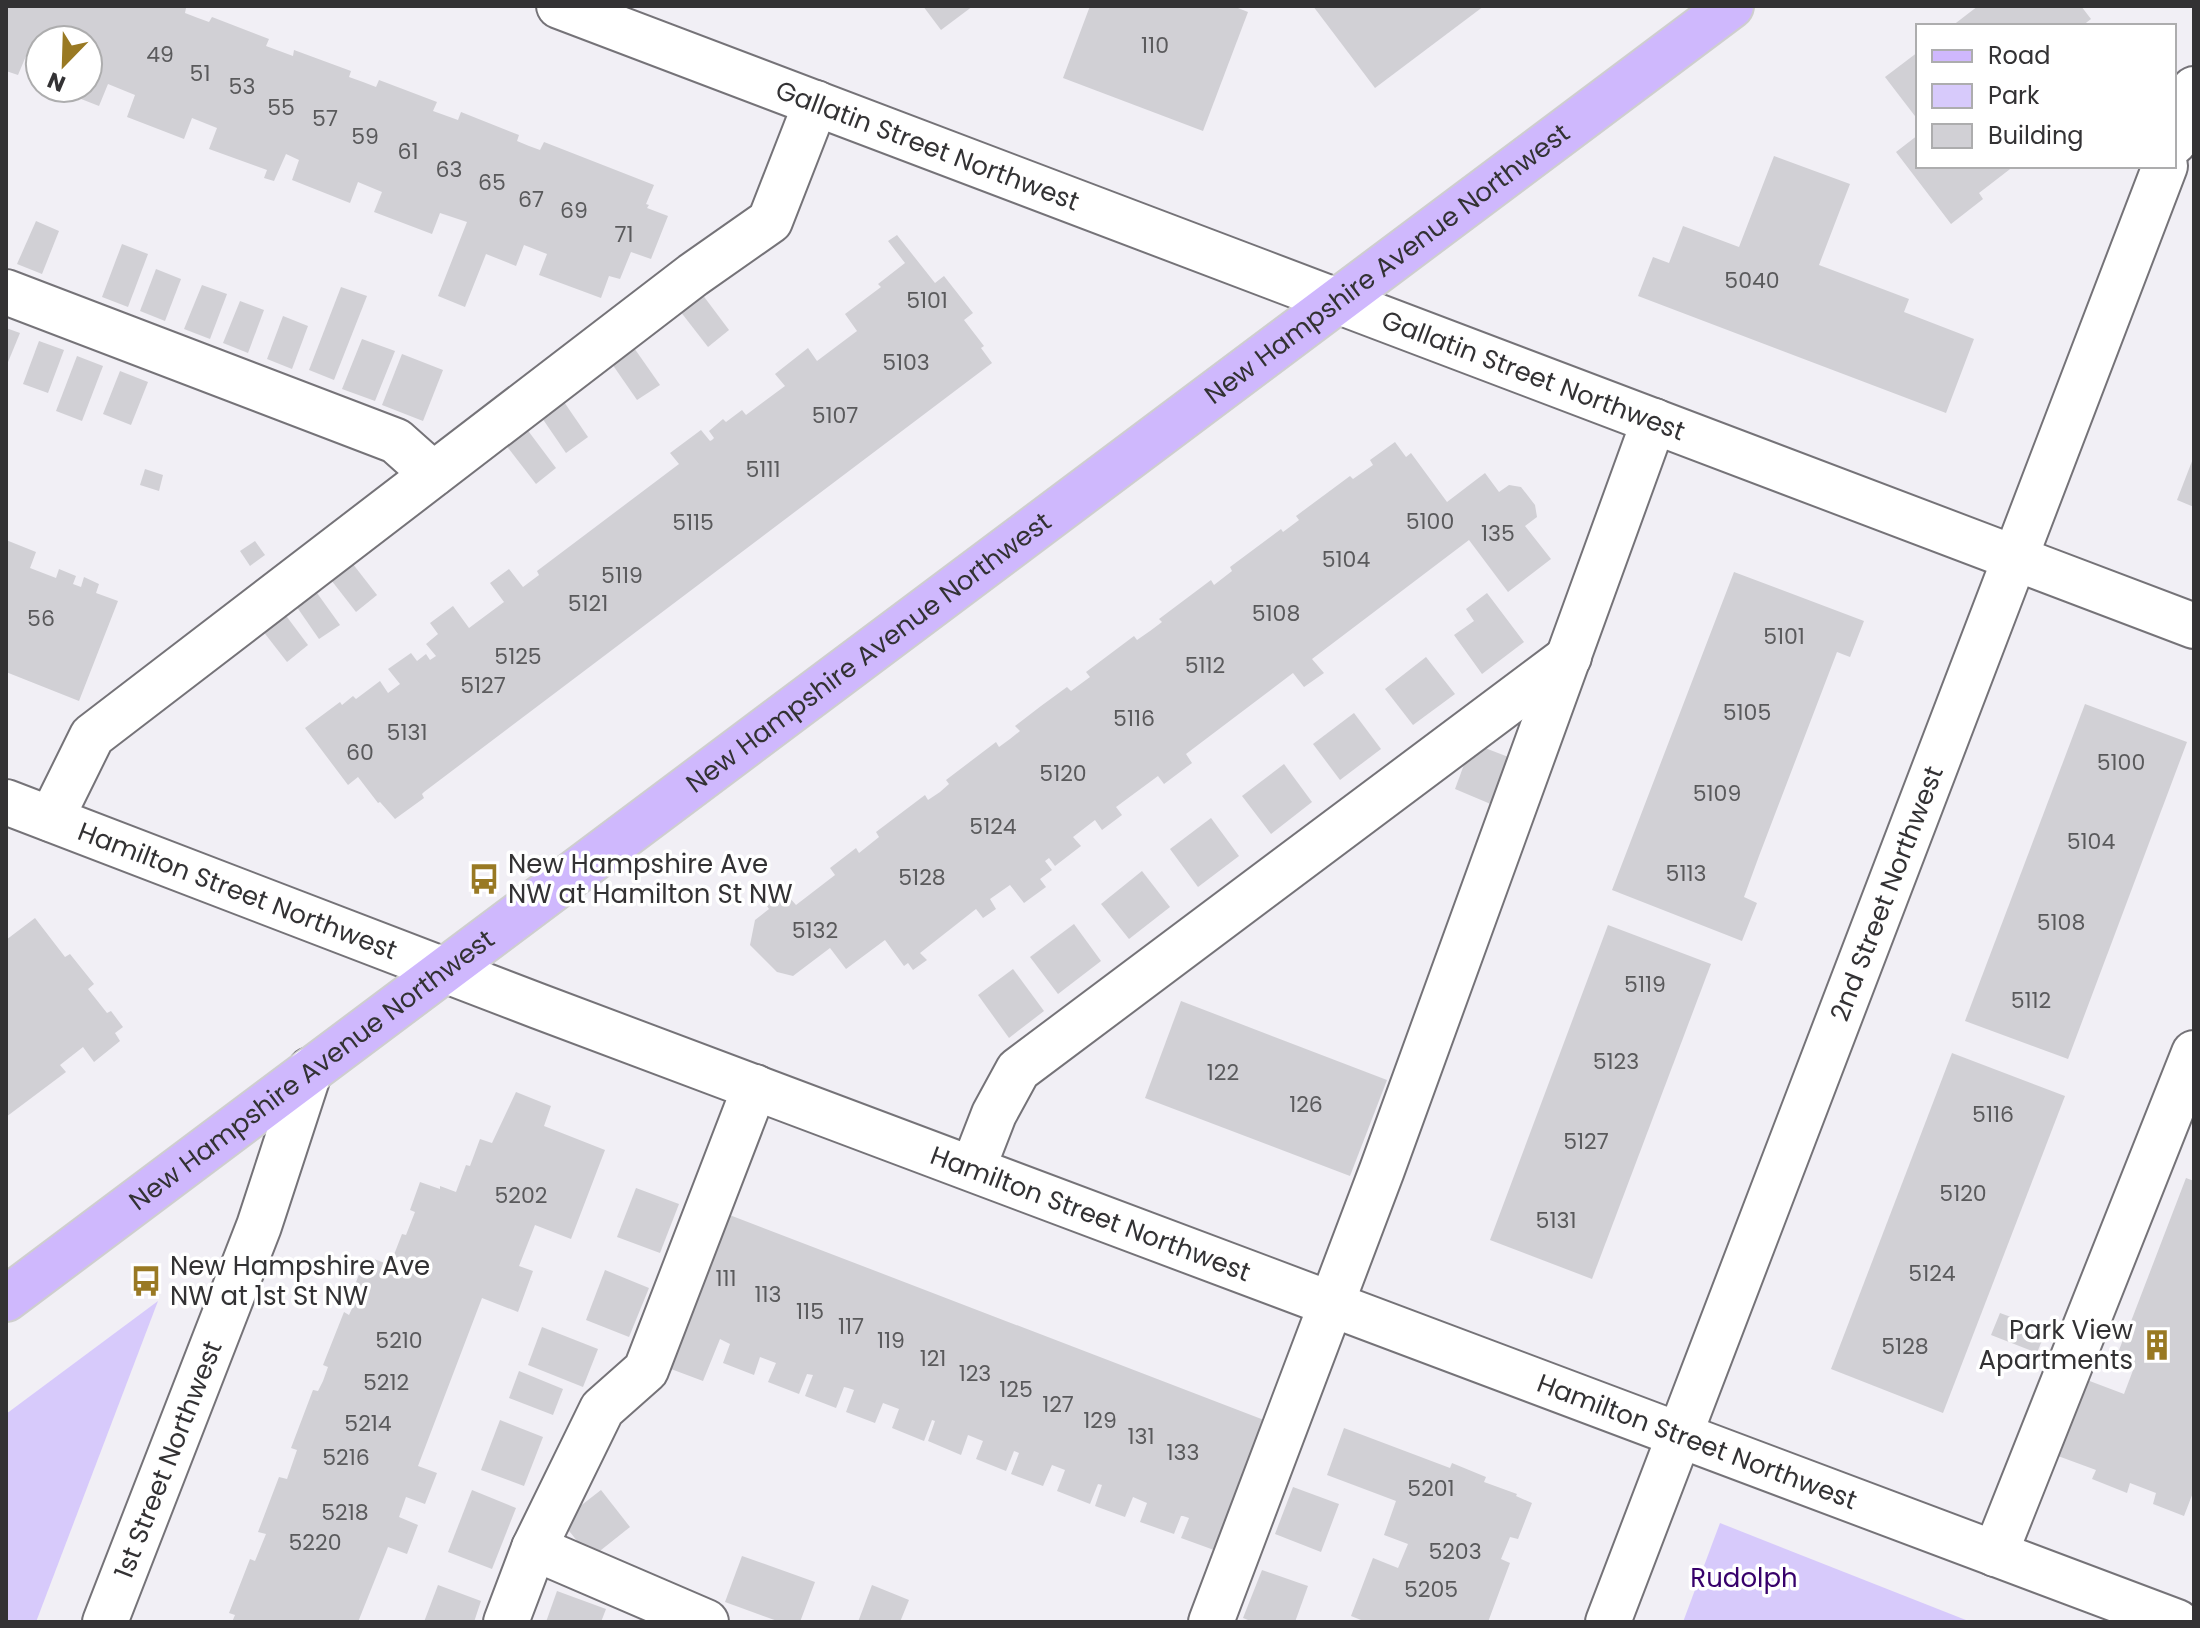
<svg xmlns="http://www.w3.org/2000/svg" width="2200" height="1628" font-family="Poppins,sans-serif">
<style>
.green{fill:#d7cafb}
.building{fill:#d1d0d5}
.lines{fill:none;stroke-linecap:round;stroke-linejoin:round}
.minor-casing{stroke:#757378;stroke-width:48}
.major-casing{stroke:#cecece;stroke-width:48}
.minor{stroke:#fff;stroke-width:44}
.major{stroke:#cfb8fd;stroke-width:44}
.labels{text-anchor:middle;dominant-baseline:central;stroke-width:7;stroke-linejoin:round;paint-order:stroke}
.number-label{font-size:22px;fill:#5a5a5c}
.street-label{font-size:26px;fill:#333234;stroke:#fff}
.poi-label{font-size:26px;fill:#333234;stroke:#fff;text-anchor:start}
.park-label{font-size:26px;fill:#37006b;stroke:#fff}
</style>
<rect width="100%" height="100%" fill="#f1eff5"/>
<g class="green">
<polygon points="158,1301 36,1622 6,1622 6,1414"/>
<polygon points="1720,1523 1971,1622 1683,1622"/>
</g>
<g class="building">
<polygon points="6,6 180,6 186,8 185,13 198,18 209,22 212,17 269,39 266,46 293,56 294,50 351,71 349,77 363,82 376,87 379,80 437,102 433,111 458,120 461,112 519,135 517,141 529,146 540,150 544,142 654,185 646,204 649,205 647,208 668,216 651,259 631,252 620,279 609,276 601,298 539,275 547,254 524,245 516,266 486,254 465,307 438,296 467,222 440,213 432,234 374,212 382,192 358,182 350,203 292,180 299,160 286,154 274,181 264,178 267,170 209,149 217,128 192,118 184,139 127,117 135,95 108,84 99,106 53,88 88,88 88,40 40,40 40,61 26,56 18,75 6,71"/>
<polygon points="923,6 973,6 941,30"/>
<polygon points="1090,6 1233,6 1248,12 1203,131 1063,78"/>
<polygon points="1313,6 1484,6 1375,88"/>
<polygon points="1978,6 2081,6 2091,19 2082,26 1952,26"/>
<polygon points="1918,52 1918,120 1885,77"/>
<polygon points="1918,135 1918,166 2014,166 1979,193 1983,199 1951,224 1896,152"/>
<polygon points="1774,156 1850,184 1819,265 1909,299 1904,312 1974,339 1946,413 1638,296 1653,257 1669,263 1683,226 1739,247"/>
<polygon points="36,221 59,231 42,274 17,264"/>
<polygon points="897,235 935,283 944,276 973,313 964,320 984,346 981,348 992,363 424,792 422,794 424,798 395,819 380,802 378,803 358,777 348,785 305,728 340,702 342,705 353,696 356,699 380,681 388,693 400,684 388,669 411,653 417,661 426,654 430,660 436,656 426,644 438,634 430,623 453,606 469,628 504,602 490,583 509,569 523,587 539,575 537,571 679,464 670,453 701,430 710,441 712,440 714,438 709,431 723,419 726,422 742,410 746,415 785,386 775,374 808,348 817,361 857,331 845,314 881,287 878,284 905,263 888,241"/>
<polygon points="122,244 148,254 128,307 102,297"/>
<polygon points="156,269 181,279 165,321 140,311"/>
<polygon points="202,285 227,294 210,339 184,329"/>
<polygon points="341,287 367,296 334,380 309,370"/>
<polygon points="702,294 729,330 708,347 680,311"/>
<polygon points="240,301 264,310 248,353 223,343"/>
<polygon points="283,316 308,326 292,369 267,359"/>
<polygon points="6,328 20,333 6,367"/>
<polygon points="362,339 395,351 375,401 342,389"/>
<polygon points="39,341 64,350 48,393 23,384"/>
<polygon points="632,345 660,385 637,400 610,361"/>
<polygon points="402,354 443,370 423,421 382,405"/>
<polygon points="77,356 103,366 82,421 56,411"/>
<polygon points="120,371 148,382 131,425 103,414"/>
<polygon points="562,399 588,437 566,453 540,415"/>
<polygon points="526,428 556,468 536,484 505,444"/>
<polygon points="1395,442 1406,457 1411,453 1447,502 1485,473 1499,492 1509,485 1521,487 1535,505 1537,517 1525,526 1551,559 1508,592 1469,540 1312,659 1324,673 1304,687 1293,673 1186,754 1192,763 1164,784 1158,776 1116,807 1122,815 1102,830 1095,820 1073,837 1081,846 1055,866 1049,858 1045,861 1052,870 1040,879 1046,887 1024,903 1010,885 990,899 996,909 983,918 976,909 920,953 927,960 913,970 908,963 904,966 885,940 846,969 830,948 793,976 777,972 750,945 755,920 769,909 765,903 783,890 796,905 835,875 830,868 856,848 859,853 879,837 876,832 925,795 928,800 940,792 949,784 946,780 996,742 999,747 1010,739 1020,731 1015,726 1041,706 1067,687 1071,691 1090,677 1086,672 1134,636 1137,640 1150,631 1162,622 1159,619 1211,580 1214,585 1232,571 1230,567 1281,529 1283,532 1299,520 1296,516 1350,476 1353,479 1373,465 1370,460"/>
<polygon points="2194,456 2194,507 2177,500"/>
<polygon points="145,469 163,475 159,491 140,485"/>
<polygon points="6,540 36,552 30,568 56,578 59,569 76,576 73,584 81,587 84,577 99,584 96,593 118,601 79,701 6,672"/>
<polygon points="255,541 265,555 250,566 240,551"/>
<polygon points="349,559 377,595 356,612 328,576"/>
<polygon points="1734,572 1864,621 1850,657 1837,652 1759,856 1744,897 1757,903 1742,941 1612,890"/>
<polygon points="312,586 340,625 319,639 292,600"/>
<polygon points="1487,593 1524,642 1482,674 1454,635 1474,621 1466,609"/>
<polygon points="281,609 308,645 287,662 259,626"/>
<polygon points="1426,657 1455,694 1413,725 1385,689"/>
<polygon points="2085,704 2187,742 2068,1059 1965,1021"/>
<polygon points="1354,713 1381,749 1340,780 1313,744"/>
<polygon points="1472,743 1511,758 1493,805 1455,789"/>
<polygon points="1284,764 1312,802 1271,834 1242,796"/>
<polygon points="1211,818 1239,856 1198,887 1170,849"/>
<polygon points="1142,871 1170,907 1129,939 1101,904"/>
<polygon points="35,918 65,957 70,954 94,984 88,989 107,1013 111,1011 123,1027 115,1033 120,1041 94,1062 83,1047 60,1065 66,1072 6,1117 6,940"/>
<polygon points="1074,924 1101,961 1058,994 1030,957"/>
<polygon points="1608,925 1711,964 1592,1279 1490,1240"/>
<polygon points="1013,969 1044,1011 1009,1038 978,995"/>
<polygon points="1181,1001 1387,1080 1350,1176 1145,1098"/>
<polygon points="1952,1053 2065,1096 1943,1413 1831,1369"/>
<polygon points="516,1092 551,1106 544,1126 605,1150 571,1239 535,1225 519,1266 533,1271 518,1312 482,1298 418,1466 437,1473 425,1504 406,1497 399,1517 418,1525 407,1554 388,1547 358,1622 232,1622 235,1615 229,1613 250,1559 255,1561 266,1534 258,1532 279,1477 287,1479 297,1450 291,1448 313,1390 318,1391 323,1381 328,1367 323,1365 344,1312 349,1315 356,1300 358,1292 353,1290 366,1256 390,1265 402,1234 406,1235 415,1212 410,1210 420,1182 440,1189 440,1186 456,1192 466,1165 470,1166 480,1139 492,1143"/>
<polygon points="2186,1178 2194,1181 2194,1490 2184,1516 2153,1504 2156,1493 2130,1483 2127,1493 2092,1479 2096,1470 2058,1456 2087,1380 2124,1394 2135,1365 2116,1358 2126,1332 2122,1330 2125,1322 2130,1324"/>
<polygon points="636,1188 679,1204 660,1253 617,1237"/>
<polygon points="727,1214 1264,1420 1224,1531 1222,1530 1214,1550 1181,1538 1189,1518 1183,1516 1181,1516 1174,1534 1140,1522 1147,1503 1133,1497 1125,1517 1095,1506 1102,1485 1098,1484 1090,1504 1057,1491 1065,1470 1052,1465 1043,1486 1011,1474 1019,1453 1014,1451 1006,1471 976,1459 983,1441 968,1435 961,1455 928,1441 935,1421 932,1420 924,1441 892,1428 899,1409 883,1403 875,1423 846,1412 854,1390 848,1388 844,1387 836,1408 805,1396 813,1375 807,1374 799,1394 768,1382 776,1363 760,1357 754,1375 723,1363 730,1344 720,1339 703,1381 671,1369 687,1327 684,1326"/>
<polygon points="605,1270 649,1288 629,1337 586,1320"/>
<polygon points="2000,1313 2046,1330 2037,1353 1991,1335"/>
<polygon points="542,1327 598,1349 583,1387 528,1365"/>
<polygon points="519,1371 563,1389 553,1415 509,1398"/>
<polygon points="500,1420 543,1437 524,1486 481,1470"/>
<polygon points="1344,1428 1450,1468 1452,1463 1486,1477 1484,1482 1517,1494 1516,1496 1532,1503 1518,1539 1510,1537 1501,1559 1510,1563 1488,1622 1366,1622 1351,1616 1373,1558 1398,1568 1408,1544 1384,1535 1396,1501 1327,1475"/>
<polygon points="1293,1487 1339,1504 1321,1552 1275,1534"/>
<polygon points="472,1490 516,1508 492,1569 448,1552"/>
<polygon points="601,1490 630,1527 591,1558 561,1521"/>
<polygon points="742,1556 815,1582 800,1622 780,1622 725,1602"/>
<polygon points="1262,1570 1308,1586 1295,1622 1253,1622 1243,1618"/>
<polygon points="438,1585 481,1601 474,1622 424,1622"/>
<polygon points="872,1585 909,1600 900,1622 858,1622"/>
<polygon points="557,1591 606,1609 601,1622 546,1622"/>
</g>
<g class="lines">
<defs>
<g id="minor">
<path id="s1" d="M559,6L2194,626"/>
<polyline points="2174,142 2194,89"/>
<polyline points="6,292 396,441 433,474"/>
<path id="s2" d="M6,802L538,1006L2177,1622"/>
<polyline points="51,819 92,736 693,275 770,221 816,103"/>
<polyline points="973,1168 994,1114 1018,1070 1569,657"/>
<polyline points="534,1548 706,1622"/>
<polyline points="1995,1554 2194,1053"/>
<path id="s3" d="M105,1622L259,1226L310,1070"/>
<polyline points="506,1622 534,1548 602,1409 646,1370 755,1087"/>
<polyline points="1211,1622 1382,1170 1654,421"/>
<path id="s4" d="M1608,1622L2165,166"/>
</g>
<g id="major">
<path id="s5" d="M6,1299L1731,6"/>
</g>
</defs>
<use href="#minor" class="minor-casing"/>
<use href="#major" class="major-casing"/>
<use href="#minor" class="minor"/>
<use href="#major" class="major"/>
</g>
<defs>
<symbol id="bus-bare" viewBox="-9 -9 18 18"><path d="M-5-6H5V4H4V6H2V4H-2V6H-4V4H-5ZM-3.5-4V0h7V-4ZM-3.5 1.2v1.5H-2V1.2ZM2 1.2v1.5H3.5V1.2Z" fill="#997923" stroke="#fff" stroke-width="2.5" paint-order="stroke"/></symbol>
<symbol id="building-bare" viewBox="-9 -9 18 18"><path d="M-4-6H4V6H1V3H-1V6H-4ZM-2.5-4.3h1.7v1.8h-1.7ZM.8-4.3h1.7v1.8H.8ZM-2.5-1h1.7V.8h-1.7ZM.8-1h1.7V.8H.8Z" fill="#997923" stroke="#fff" stroke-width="2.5" paint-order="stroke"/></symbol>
</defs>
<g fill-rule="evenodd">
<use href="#bus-bare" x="462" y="857" width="44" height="44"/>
<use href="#bus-bare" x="124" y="1259" width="44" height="44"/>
<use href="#building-bare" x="2135" y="1323" width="44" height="44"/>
</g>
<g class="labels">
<g class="number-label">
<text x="1155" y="45">110</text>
<text x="160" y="54">49</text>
<text x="200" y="73">51</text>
<text x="242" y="86">53</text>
<text x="281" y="107">55</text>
<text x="325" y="118">57</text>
<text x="365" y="136">59</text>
<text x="408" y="151">61</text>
<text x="449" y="169">63</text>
<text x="492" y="182">65</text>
<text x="531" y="199">67</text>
<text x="574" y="210">69</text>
<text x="624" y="234">71</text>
<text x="1752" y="280">5040</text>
<text x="927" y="300">5101</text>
<text x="906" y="362">5103</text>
<text x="835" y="415">5107</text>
<text x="763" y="469">5111</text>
<text x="1430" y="521">5100</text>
<text x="693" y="522">5115</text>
<text x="1498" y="533">135</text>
<text x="1346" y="559">5104</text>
<text x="622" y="575">5119</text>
<text x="588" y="603">5121</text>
<text x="1276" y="613">5108</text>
<text x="41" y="618">56</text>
<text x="1784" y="636">5101</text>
<text x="518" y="656">5125</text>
<text x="1205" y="665">5112</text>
<text x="483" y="685">5127</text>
<text x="1747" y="712">5105</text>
<text x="1134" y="718">5116</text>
<text x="407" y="732">5131</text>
<text x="360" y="752">60</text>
<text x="2121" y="762">5100</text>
<text x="1063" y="773">5120</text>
<text x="1717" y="793">5109</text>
<text x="993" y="826">5124</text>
<text x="2091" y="841">5104</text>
<text x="1686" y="873">5113</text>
<text x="922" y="877">5128</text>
<text x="2061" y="922">5108</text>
<text x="815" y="930">5132</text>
<text x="1645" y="984">5119</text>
<text x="2031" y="1000">5112</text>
<text x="1616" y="1061">5123</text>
<text x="1223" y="1072">122</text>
<text x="1306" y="1104">126</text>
<text x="1993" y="1114">5116</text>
<text x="1586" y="1141">5127</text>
<text x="1963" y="1193">5120</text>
<text x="521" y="1195">5202</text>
<text x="1556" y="1220">5131</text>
<text x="1932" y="1273">5124</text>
<text x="726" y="1278">111</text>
<text x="768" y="1294">113</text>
<text x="810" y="1311">115</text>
<text x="851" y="1326">117</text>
<text x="399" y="1340">5210</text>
<text x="891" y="1340">119</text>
<text x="1905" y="1346">5128</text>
<text x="933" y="1358">121</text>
<text x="975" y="1373">123</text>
<text x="386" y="1382">5212</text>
<text x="1016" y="1389">125</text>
<text x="1058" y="1404">127</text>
<text x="1100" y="1420">129</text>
<text x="368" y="1423">5214</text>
<text x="1141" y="1436">131</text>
<text x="1183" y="1452">133</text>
<text x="346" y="1457">5216</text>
<text x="1431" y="1488">5201</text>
<text x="345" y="1512">5218</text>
<text x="315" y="1542">5220</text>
<text x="1455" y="1551">5203</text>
<text x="1431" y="1589">5205</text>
</g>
<g class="street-label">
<text stroke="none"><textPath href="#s1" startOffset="394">Gallatin Street Northwest</textPath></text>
<text stroke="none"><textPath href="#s5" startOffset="1726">New Hampshire Avenue Northwest</textPath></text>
<text stroke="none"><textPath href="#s1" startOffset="1042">Gallatin Street Northwest</textPath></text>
<text stroke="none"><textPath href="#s5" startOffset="1078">New Hampshire Avenue Northwest</textPath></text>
<text stroke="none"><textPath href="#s2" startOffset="248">Hamilton Street Northwest</textPath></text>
<text stroke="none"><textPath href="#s4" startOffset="780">2nd Street Northwest</textPath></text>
<text stroke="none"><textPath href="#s5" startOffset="382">New Hampshire Avenue Northwest</textPath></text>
<text stroke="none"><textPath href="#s2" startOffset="1160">Hamilton Street Northwest</textPath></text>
<text stroke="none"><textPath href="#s2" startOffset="1808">Hamilton Street Northwest</textPath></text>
<text stroke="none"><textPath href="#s3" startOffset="174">1st Street Northwest</textPath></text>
</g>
<g class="poi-label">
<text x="508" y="864">New Hampshire Ave<tspan x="508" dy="30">NW at Hamilton St NW</tspan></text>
<text x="170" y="1266">New Hampshire Ave<tspan x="170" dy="30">NW at 1st St NW</tspan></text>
<text x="2133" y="1330" text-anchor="end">Park View<tspan x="2133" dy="30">Apartments</tspan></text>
</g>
<g class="park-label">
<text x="1744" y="1578">Rudolph</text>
</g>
</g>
<rect width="2200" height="1628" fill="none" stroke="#333234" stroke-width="16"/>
<rect x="1916" y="24" width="260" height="144" fill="#ffffff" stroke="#adadae" stroke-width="2"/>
<rect x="1932" y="50" width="40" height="12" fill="#cfb8fd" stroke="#adadae" stroke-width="2"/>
<text x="1988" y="64" font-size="24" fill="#333234">Road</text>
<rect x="1932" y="84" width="40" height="24" fill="#d7cafb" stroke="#adadae" stroke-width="2"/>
<text x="1988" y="104" font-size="24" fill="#333234">Park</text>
<rect x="1932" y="124" width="40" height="24" fill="#d1d0d5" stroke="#adadae" stroke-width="2"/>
<text x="1988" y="144" font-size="24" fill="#333234">Building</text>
<g transform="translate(64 64) rotate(203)"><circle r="38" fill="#ffffff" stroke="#adadae" stroke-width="2"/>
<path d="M0-6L14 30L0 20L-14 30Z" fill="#997923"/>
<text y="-12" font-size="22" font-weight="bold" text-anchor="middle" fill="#333234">N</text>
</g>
</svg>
